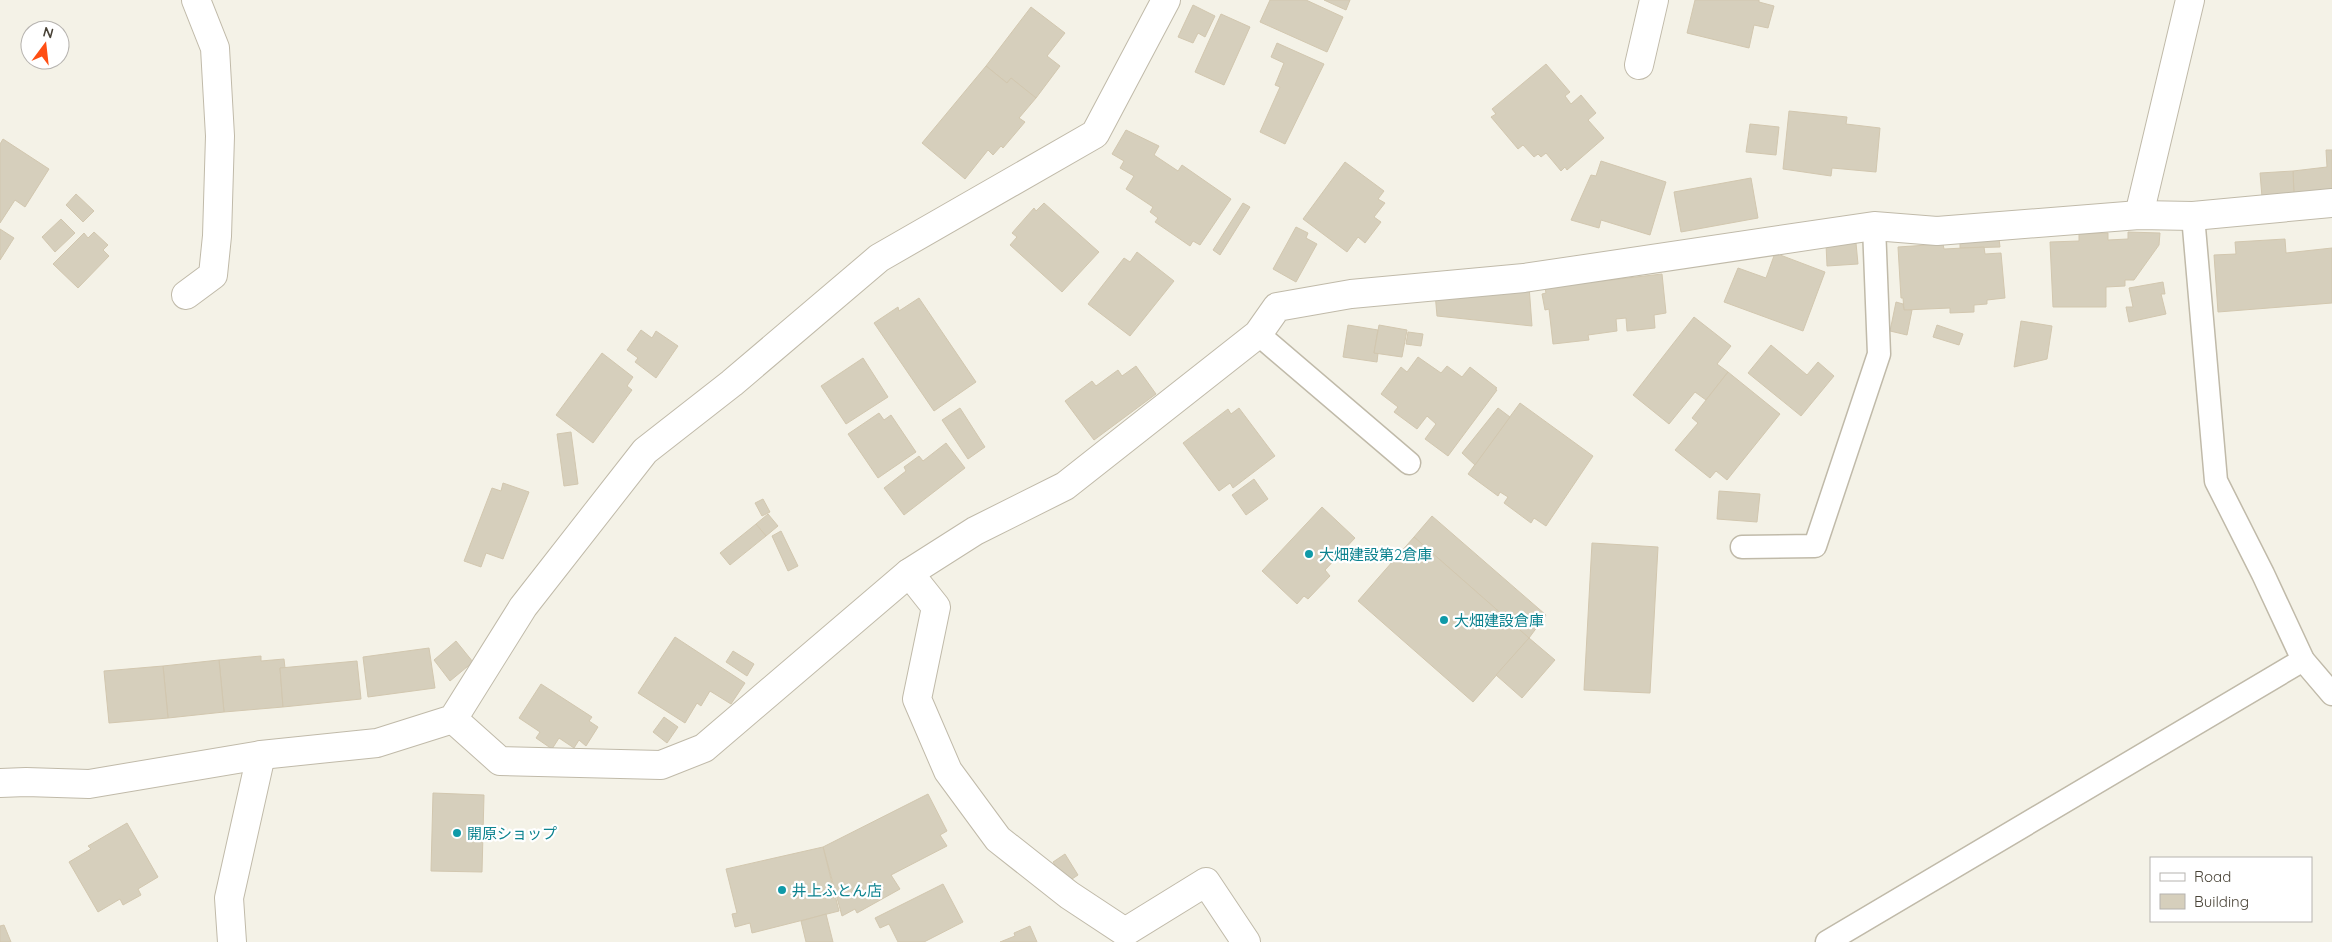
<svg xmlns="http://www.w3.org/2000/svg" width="2332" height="942" font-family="Quicksand,'Noto Sans JP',sans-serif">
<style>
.building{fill:#d6cfbc;stroke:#d2c7af}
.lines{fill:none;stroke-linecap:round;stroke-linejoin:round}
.service-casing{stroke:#c0baa9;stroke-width:25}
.minor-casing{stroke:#c0baa9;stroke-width:30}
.tertiary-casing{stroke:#c0baa9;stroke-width:30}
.service{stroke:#fff;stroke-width:22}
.minor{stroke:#fff;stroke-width:28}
.tertiary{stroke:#fff;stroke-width:28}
.culture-dot{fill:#0f9aa8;stroke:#fff;stroke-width:2}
.labels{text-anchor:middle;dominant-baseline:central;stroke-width:4.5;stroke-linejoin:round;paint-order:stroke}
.culture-label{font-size:15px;fill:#0d838f;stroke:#fff;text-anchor:start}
</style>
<rect width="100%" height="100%" fill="#f4f2e7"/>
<g class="building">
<polygon points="1270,0 1306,0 1343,17 1327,52 1260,22"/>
<polygon points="1324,0 1350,0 1346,10"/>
<polygon points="1695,0 1759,0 1759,2 1774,6 1768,28 1754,25 1749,48 1687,33"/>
<polygon points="1193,5 1215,16 1205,37 1198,33 1193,43 1178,37"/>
<polygon points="1031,7 1065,33 1047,56 1060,66 1036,98 1011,78 1007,83 986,66"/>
<polygon points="1221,14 1250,27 1224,85 1195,72"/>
<polygon points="1277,43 1324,64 1285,144 1260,132 1280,87 1275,85 1284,63 1271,57"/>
<polygon points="1546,64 1570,92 1565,96 1571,104 1581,95 1596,113 1588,120 1604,138 1567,170 1565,167 1561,171 1546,153 1541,157 1538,154 1534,157 1523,145 1518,149 1491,117 1496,114 1492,109"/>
<polygon points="986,66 1007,83 1011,78 1036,98 1019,118 1025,122 1003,148 1001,146 993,155 988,150 965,179 922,143"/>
<polygon points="1789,111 1847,117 1846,124 1880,128 1876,172 1832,168 1831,176 1783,169"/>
<polygon points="1750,124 1779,127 1776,155 1746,152"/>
<polygon points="1126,130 1159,146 1154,155 1178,171 1182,165 1231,199 1200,245 1193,241 1190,246 1155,222 1158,218 1150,212 1153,207 1126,189 1134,176 1120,168 1124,161 1112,154"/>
<polygon points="3,139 49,169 25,207 15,200 0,223 0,144"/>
<polygon points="2326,150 2332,150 2332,192 2294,195 2293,171 2327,167"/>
<polygon points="1601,161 1666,182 1650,235 1601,220 1599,228 1571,220 1591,175 1596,176"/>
<polygon points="1345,162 1384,191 1378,199 1385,203 1374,217 1381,222 1365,243 1358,237 1347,252 1303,219"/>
<polygon points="2293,171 2294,195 2262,197 2260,173"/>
<polygon points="1751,178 1758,218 1681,232 1674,192"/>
<polygon points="76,194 94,211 83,222 66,205"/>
<polygon points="1044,203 1099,252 1062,292 1010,245 1017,237 1012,233 1034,208 1036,211"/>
<polygon points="1243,203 1250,207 1220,255 1213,250"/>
<polygon points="61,219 75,233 55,252 42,237"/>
<polygon points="1296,227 1308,233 1306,238 1317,244 1296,282 1273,269"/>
<polygon points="0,229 14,238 0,260"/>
<polygon points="94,232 108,245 103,250 109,256 78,288 53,264 84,233 88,238"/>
<polygon points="2128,232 2160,233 2159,245 2134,280 2125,280 2125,286 2106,287 2106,307 2053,307 2050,242 2079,241 2079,234 2108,233 2108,240 2128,239"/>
<polygon points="1999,239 2000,247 1960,248 1960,241"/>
<polygon points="2285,239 2286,253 2332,248 2332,303 2218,312 2214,255 2236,254 2235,242"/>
<polygon points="1856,243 1858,264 1827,266 1826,244"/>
<polygon points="1943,244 1944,249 1984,247 1985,254 2001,253 2005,298 1987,300 1987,304 1974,305 1974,312 1950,313 1950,308 1904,310 1903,298 1901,298 1898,247"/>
<polygon points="1137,252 1174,281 1130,336 1088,304 1124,258 1130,262"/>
<polygon points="1775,253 1825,272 1803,331 1724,302 1738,268 1766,278"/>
<polygon points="1662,274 1666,313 1654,315 1655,328 1627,331 1626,318 1616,319 1617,331 1588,335 1589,340 1553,344 1549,309 1545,310 1542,294 1546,293 1545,288 1575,280 1576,284"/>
<polygon points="2163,282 2165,294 2161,294 2166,314 2129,322 2126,307 2133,307 2129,288"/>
<polygon points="1529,286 1532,326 1437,316 1435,293"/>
<polygon points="919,298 976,382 934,411 874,323 898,307 899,311"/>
<polygon points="1896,302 1903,304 1904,310 1912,310 1907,335 1890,331"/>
<polygon points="1694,317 1731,346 1717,364 1728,372 1706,400 1695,392 1669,424 1633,395"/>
<polygon points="2021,321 2052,326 2047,359 2014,367"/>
<polygon points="1348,325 1378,330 1374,353 1378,353 1377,362 1343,357"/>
<polygon points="1379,325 1407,330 1402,357 1374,353"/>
<polygon points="1937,325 1963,334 1959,345 1933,337"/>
<polygon points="641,330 652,338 656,331 678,346 656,378 635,362 638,358 627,350"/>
<polygon points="1408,332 1423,334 1421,346 1406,344"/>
<polygon points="1771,345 1807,375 1818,362 1834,376 1801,416 1748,373"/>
<polygon points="602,353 633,377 627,386 632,390 593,443 556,415"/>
<polygon points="1418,357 1441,373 1447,366 1462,377 1470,367 1497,388 1495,389 1497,390 1448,456 1425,439 1436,424 1427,416 1417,429 1394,412 1398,407 1381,394 1401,367 1407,372"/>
<polygon points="863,358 888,397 846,424 821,386"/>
<polygon points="1136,366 1156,394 1094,440 1065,401 1092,381 1096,386 1118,370 1122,376"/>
<polygon points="1728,372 1780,414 1727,480 1716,471 1710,478 1675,450 1698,423 1692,418"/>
<polygon points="1520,403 1593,456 1546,526 1534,518 1531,523 1504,503 1508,497 1500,492 1498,496 1468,474"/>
<polygon points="960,408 985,447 968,459 942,420"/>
<polygon points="1239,408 1275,456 1233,488 1230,483 1219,491 1183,443 1228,409 1231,414"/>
<polygon points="1498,408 1510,417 1475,465 1462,453"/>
<polygon points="879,413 884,420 891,415 916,452 878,478 848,434"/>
<polygon points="571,432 578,484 564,486 557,434"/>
<polygon points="946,443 965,468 904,515 884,488 906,471 904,467 919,456 923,461"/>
<polygon points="1254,479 1268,499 1246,515 1232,495"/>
<polygon points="503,483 529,492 503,559 486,553 481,567 464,561 492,488 501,491"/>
<polygon points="1719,491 1760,494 1757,522 1717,519"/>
<polygon points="763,499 770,512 762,516 755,503"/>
<polygon points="1322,507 1355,538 1325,570 1330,576 1308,599 1304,596 1297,604 1262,571"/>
<polygon points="768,514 778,526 766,536 756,524"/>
<polygon points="1432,516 1546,615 1529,638 1414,537"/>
<polygon points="756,524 766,536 730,565 720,553"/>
<polygon points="781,531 798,566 788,571 772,536"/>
<polygon points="1414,537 1529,638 1473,702 1358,601"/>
<polygon points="1592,543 1658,547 1650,693 1584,690"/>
<polygon points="675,637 745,683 731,704 710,691 701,706 697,703 685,723 638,693"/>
<polygon points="1529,638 1555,660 1522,698 1496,675"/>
<polygon points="456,641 473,662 450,681 434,660"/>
<polygon points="429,648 435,688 368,697 363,657"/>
<polygon points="733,651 754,664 747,676 726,662"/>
<polygon points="261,656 261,661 284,659 285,668 280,668 283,707 224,712 219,660"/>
<polygon points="219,660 224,712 168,718 163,666"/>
<polygon points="357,661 361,699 283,707 280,668"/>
<polygon points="163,666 168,718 109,723 104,671"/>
<polygon points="541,684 592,717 589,721 598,727 586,746 579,740 574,748 559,738 552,749 536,738 540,732 519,718"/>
<polygon points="664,717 678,727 667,743 653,732"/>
<polygon points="433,793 484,795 482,872 431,871"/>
<polygon points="928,794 947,831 940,835 947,846 891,875 900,889 857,913 855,909 842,916 823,847"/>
<polygon points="127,823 158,877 138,889 141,895 123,905 120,899 98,912 69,862 91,849 88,846"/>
<polygon points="823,847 839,911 752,933 750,923 735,927 732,914 737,913 726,869"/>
<polygon points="1065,854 1078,875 1066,883 1053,862"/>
<polygon points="943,884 963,922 924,942 898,942 889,924 880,928 875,918"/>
<polygon points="826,914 833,942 806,942 801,921"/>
<polygon points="4,925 11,942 0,942 0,926"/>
<polygon points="1030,926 1037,942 1000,942 1015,936 1014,933"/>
</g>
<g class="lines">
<defs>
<g id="service">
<polyline points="2193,216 2216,481 2263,574 2303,660 2332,694"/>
<polyline points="1258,334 1409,463"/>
<polyline points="1742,547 1815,546 1879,354 1874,226"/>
<polyline points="1827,942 2303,660"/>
</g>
<g id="minor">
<polyline points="1639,65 1654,0"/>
<polyline points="2139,215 2190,0"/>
<polyline points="186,295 213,275 217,236 220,136 215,48 196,0"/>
<polyline points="909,573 936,607 917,699 948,771 998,839 1069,895 1125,932 1206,882 1246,942"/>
<polyline points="453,719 500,761 661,765 704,748 909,573 975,531 1065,486 1258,334 1277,307 1351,294 1524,278 1874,226 1937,231 2139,215 2193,216 2332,203"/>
<polyline points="232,942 229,898 261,755"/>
</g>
<polyline id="tertiary" points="0,783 26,782 89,784 261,755 377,743 453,719 523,607 645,451 732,383 879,258 1095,134 1166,0"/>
</defs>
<use href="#service" class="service-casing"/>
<use href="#minor" class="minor-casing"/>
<use href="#tertiary" class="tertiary-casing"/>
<use href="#service" class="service"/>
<use href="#minor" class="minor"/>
<use href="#tertiary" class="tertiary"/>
</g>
<g class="culture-dot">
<circle cx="1309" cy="554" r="5"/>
<circle cx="1444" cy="620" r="5"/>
<circle cx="457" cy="833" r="5"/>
<circle cx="782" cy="890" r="5"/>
</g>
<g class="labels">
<g class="culture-label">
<text x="1319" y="554">大畑建設第2倉庫</text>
<text x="1454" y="620">大畑建設倉庫</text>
<text x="467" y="833">開原ショップ</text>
<text x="792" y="890">井上ふとん店</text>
</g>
</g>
<rect x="2150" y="857" width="162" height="65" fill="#ffffff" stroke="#b6b3af"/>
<rect x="2160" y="873" width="25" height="8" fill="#ffffff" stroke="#b6b3af"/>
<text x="2194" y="882" font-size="15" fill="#484236">Road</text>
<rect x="2160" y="894" width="25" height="15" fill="#d6cfbc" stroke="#b6b3af"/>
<text x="2194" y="907" font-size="15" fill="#484236">Building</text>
<g transform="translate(45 45) rotate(15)"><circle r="24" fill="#ffffff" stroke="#b6b3af"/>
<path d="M0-4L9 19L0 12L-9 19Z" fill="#ff4e13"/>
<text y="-8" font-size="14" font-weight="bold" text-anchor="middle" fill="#484236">N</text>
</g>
</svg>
